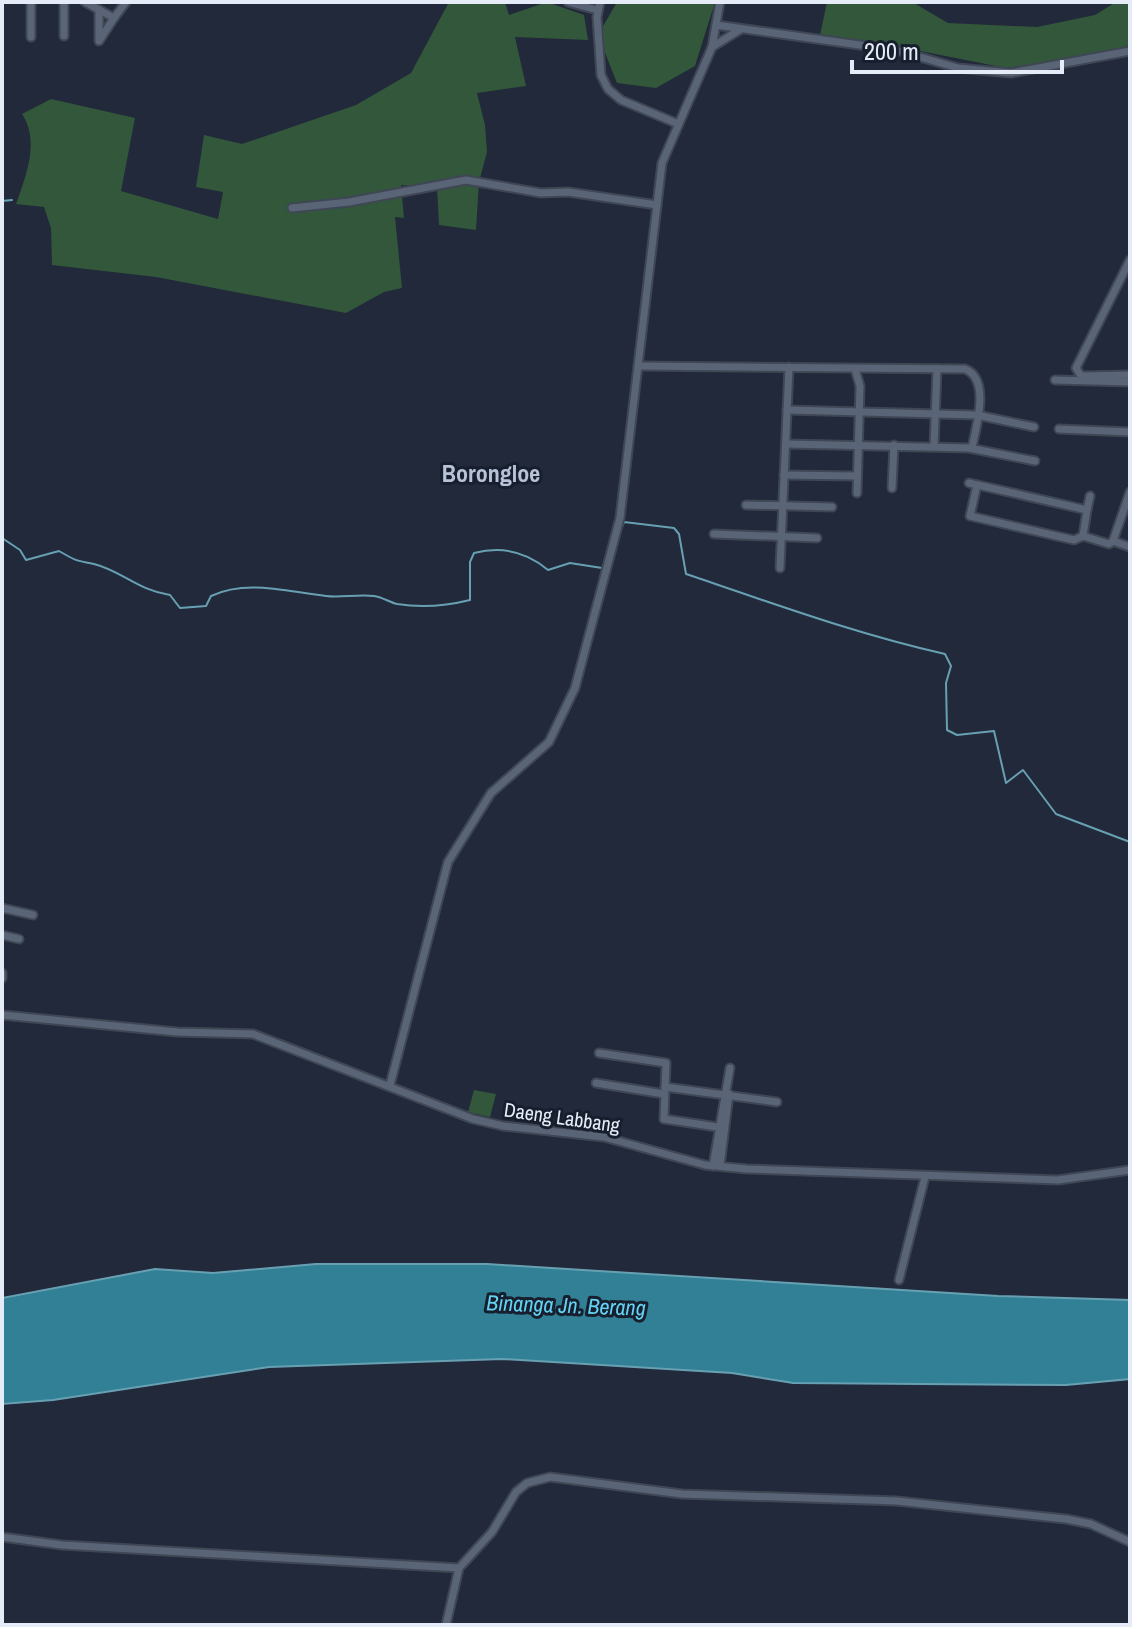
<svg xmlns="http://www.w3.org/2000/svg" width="1132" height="1627" font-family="'Archivo Narrow',sans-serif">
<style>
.green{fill:#32573a}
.water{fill:#328096;stroke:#68a0b3;stroke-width:2}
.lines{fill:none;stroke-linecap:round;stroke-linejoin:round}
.stream{stroke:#68a0b3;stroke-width:2}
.street-casing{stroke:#3f4654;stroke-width:11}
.street{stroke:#5a6477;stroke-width:7}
.labels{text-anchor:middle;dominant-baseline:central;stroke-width:6;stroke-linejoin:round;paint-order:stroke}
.street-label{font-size:20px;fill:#e6ecf7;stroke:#171f2f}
.water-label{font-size:22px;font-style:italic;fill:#62d3f3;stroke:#171f2f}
.quarter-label{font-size:24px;font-weight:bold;fill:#b7c2d7;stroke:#171f2f}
</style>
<rect width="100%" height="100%" fill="#21293a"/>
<g class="green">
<path d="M449,2H505L509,15L547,2L584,15L588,40L515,37L526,86L477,93L485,125L487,152L479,182L476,230L439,225L437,187L401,185L404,218L395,217L402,288L384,292L346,313L156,277L52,265L51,228L44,207L16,204C26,176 40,141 22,114L51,99L135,118L121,191L218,219L223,192L196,187L204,135L242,144L356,105L411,73Z"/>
<polygon points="617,2 715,2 695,66 656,88 617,83 598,35"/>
<polygon points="827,2 912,2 948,23 1037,27 1095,15 1116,2 1130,2 1130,45 1086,57 1006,68 895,46 819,40"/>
<polygon points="474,1090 496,1094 490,1117 468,1112"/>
</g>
<polygon class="water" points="316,1264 487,1264 998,1296 1130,1300 1130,1379 1066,1385 793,1383 732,1373 502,1359 269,1367 53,1400 2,1404 2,1298 155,1269 213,1273"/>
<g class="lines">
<g class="stream">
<polyline points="2,201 12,200"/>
<path d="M619,534L624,522L674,528L679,534L686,574C772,603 856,634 945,654L951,666L946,683L947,730L957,735L994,731L1006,783L1023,770L1056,814L1130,842"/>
<path d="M2,538L20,550L26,560L59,551C78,562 75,560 94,564C122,571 137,590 170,595L180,608L206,606L211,596C247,579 288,592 326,596C340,598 358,594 374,596C382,597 389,602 397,604C422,608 446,606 470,600V562L474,553C502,546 527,552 548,570L570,563L602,568"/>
</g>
<defs>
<g id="street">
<polyline points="31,2 31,37"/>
<polyline points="85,2 114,18 126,2"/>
<polyline points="568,2 597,10"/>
<polyline points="600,2 597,17 601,75 608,89 621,100 676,123"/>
<polyline points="99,10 99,41 114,18"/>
<polyline points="716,25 896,50 958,68 1011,73 1130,51"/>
<polyline points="64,36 64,2"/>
<polyline points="712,47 741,29"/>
<polyline points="292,208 349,202 466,180 541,193 568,192 657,205"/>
<polyline points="1130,260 1076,368 1081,376 1130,375"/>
<path d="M639,366L965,369C991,379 976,427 972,448"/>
<polyline points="855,369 860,386 857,493"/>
<polyline points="1055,380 1130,382"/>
<polyline points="787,410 977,415 1034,427"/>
<polyline points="1059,429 1130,432"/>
<polyline points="786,444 969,448 1035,461"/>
<polyline points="934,446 937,369"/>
<polyline points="784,475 857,476"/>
<polyline points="969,483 1087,510 1083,536 1109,544 1113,541"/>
<polyline points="977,485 970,516 1074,540 1083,536"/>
<polyline points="892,488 894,445"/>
<polyline points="1130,492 1113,541 1130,547"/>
<polyline points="746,505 832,507"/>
<polyline points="1087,510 1090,496"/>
<polyline points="714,534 817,538"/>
<polyline points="780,568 789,367"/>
<polyline points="2,908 33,915"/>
<polyline points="2,935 19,939"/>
<polyline points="2,973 2,978"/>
<polyline points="2,1015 177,1032 253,1034 473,1119 503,1126 604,1137 705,1165 747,1169 1058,1180 1130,1170"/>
<polyline points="599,1053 666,1063 664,1119 724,1128"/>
<polyline points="596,1083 664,1094"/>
<polyline points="390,1085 448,862 491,793 549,742 575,688 620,518 662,163 712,47 720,2"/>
<polyline points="665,1087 777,1102"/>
<polyline points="713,1166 730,1068"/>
<polyline points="720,1166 729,1094"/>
<polyline points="899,1280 925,1177"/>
<polyline points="2,1537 62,1545 459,1568"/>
<polyline points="446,1625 459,1568 492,1532 516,1492 527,1483 550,1477 682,1494 897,1501 1066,1519 1091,1524 1130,1542"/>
</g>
</defs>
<use href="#street" class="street-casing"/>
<use href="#street" class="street"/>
</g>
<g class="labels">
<g class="street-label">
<text transform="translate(562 1117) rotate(8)">Daeng Labbang</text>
</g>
<g class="water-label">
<text transform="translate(566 1305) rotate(2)">Binanga Jn. Berang</text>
</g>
<g class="quarter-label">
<text x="491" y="473">Borongloe</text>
</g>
</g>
<rect width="1132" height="1627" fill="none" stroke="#e6ecf7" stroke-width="8"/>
<path d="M852 60v12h210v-12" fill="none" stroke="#e6ecf7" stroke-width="4"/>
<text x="864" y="60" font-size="24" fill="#e6ecf7" stroke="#171f2f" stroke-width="6" paint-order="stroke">200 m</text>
</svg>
